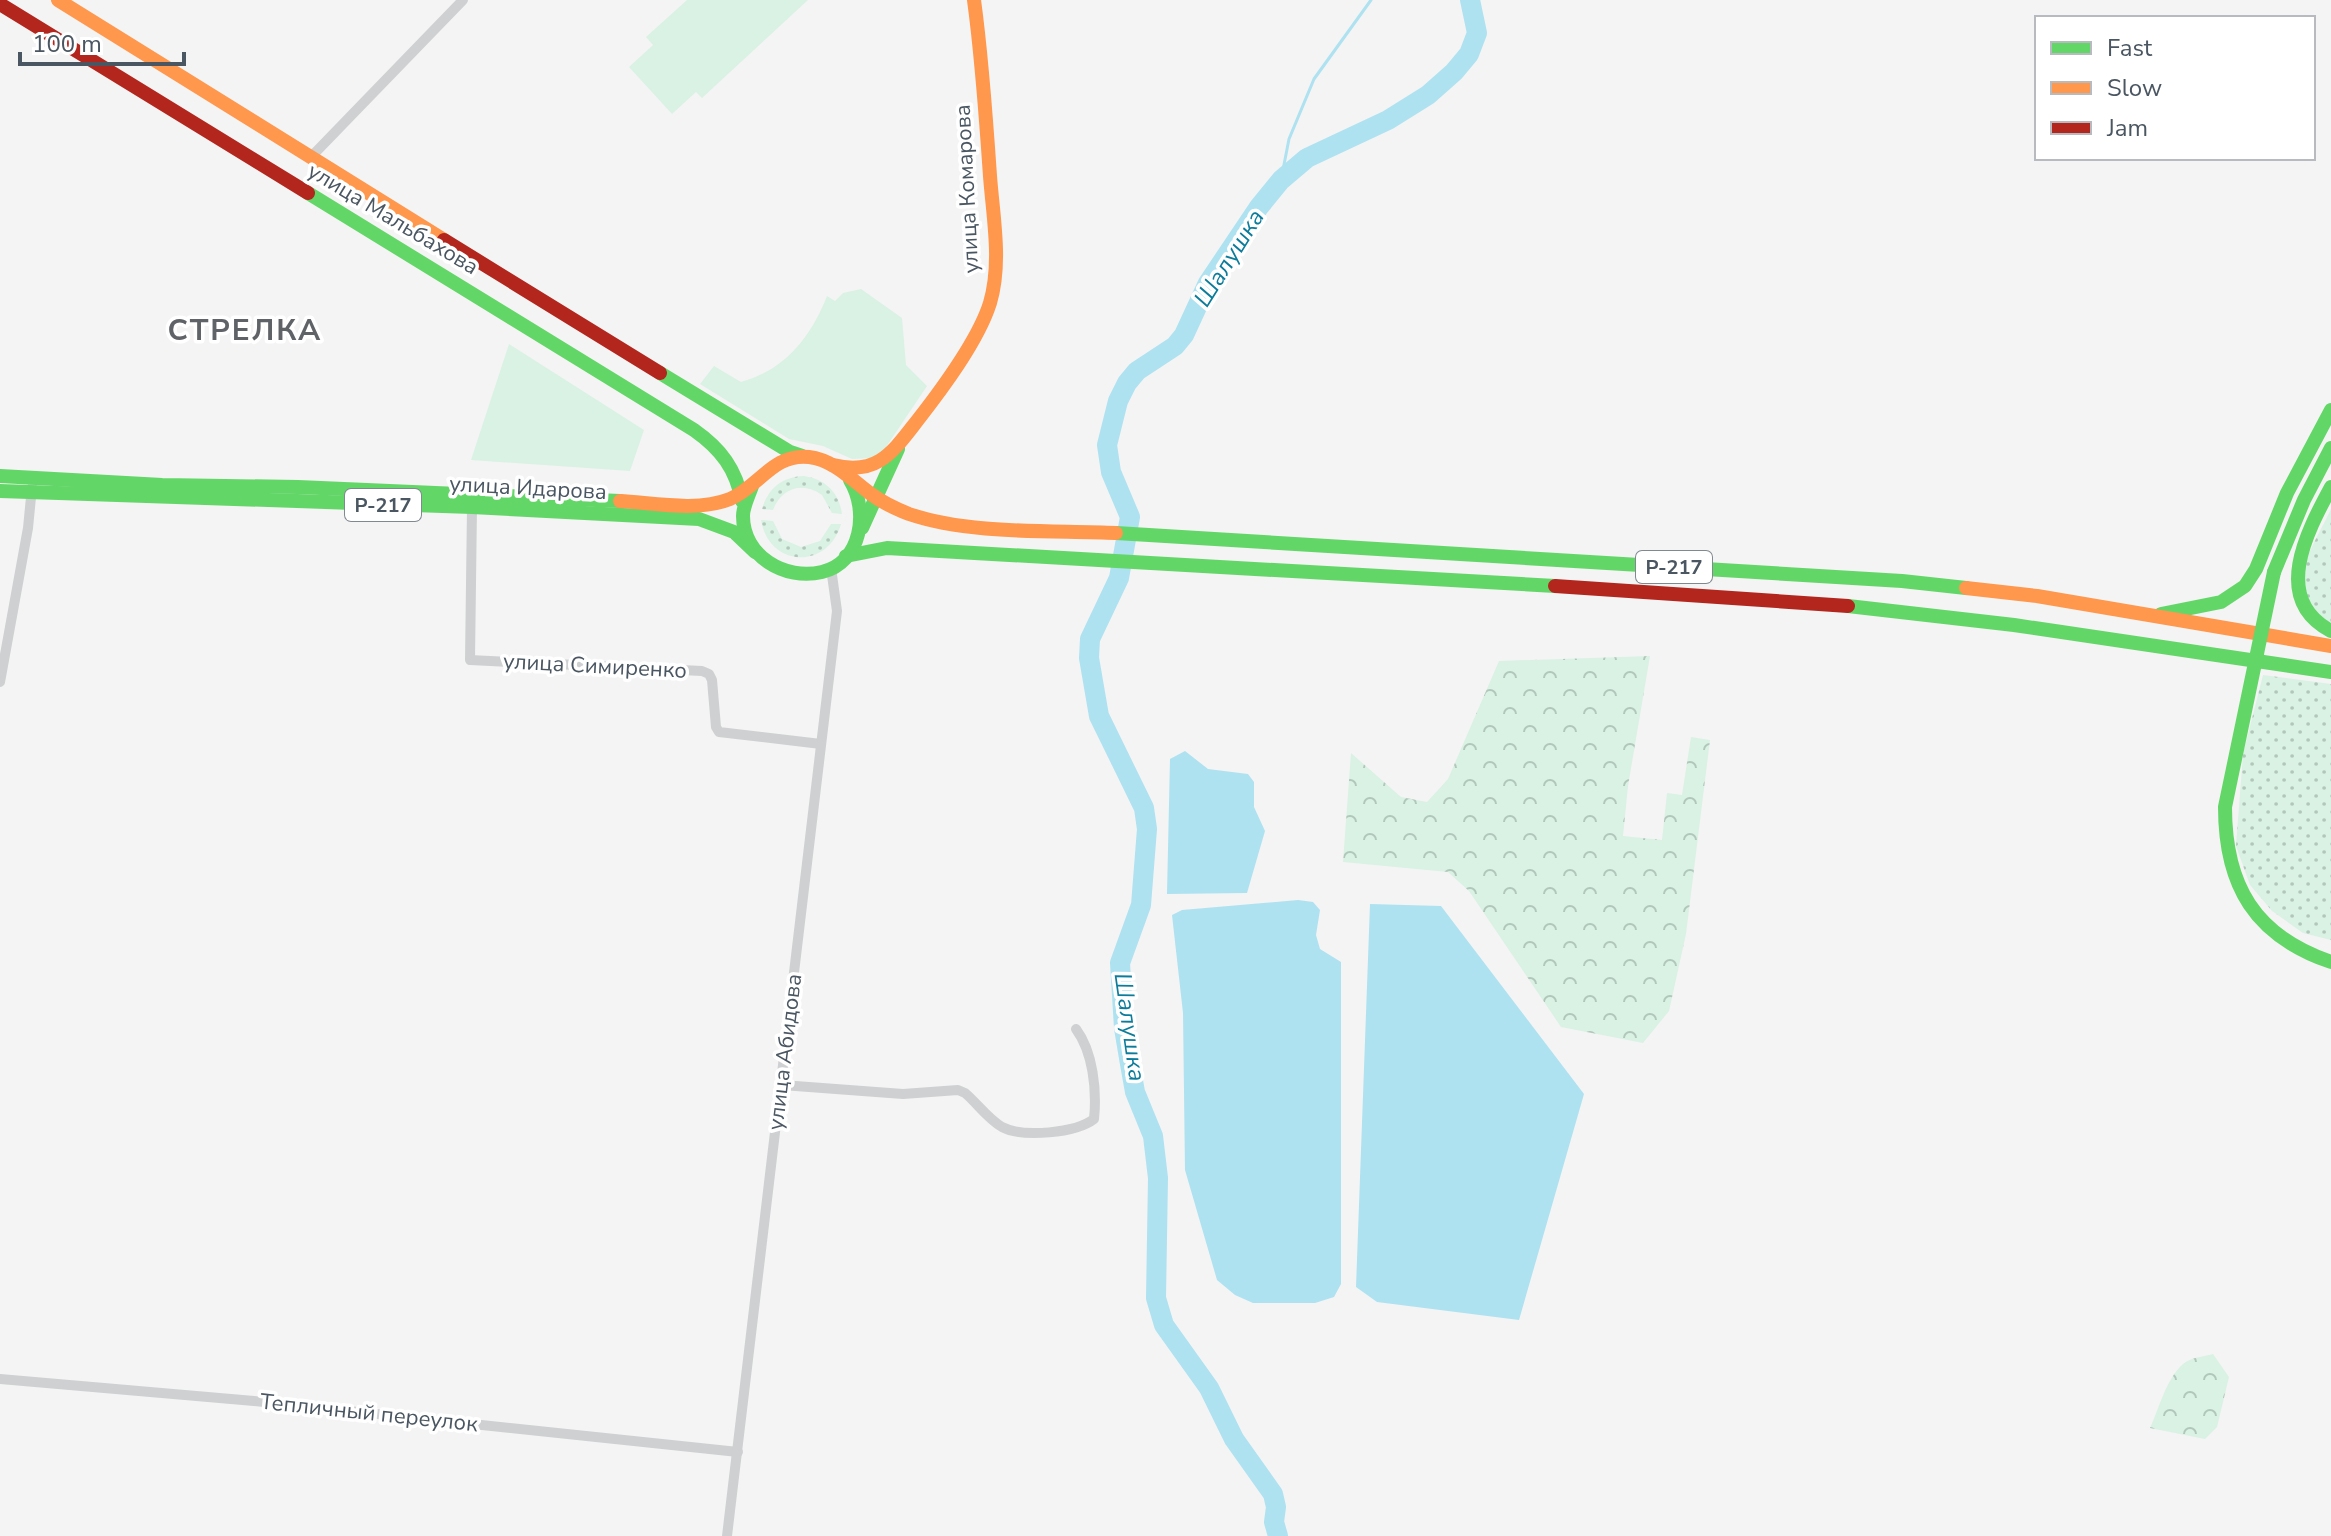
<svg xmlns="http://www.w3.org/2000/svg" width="2331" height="1536" font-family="'Nunito Sans',sans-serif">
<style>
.grass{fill:url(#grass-dots)}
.forest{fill:url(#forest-crowns)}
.park{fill:#d9f2e3}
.water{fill:#aee2f0}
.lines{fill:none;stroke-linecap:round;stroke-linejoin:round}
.stream{stroke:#aee2f0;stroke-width:3}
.river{stroke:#aee2f0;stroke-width:20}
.street{stroke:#ced0d2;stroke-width:10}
.fast{stroke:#63d668;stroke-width:14}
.slow{stroke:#ff974d;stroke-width:14}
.jam{stroke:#b3261e;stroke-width:14}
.fast-bridge{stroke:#63d668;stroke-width:14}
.labels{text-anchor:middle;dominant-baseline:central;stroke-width:7;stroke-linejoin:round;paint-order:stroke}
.shield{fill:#fff;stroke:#808990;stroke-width:2}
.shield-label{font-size:20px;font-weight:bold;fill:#4a5661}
.street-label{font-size:22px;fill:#4a5661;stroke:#fff}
.water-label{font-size:24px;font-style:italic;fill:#0c7c9b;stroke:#fff}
.district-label{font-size:30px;font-weight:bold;letter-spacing:2px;fill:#5f6368;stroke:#fff}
</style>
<defs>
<pattern id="grass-dots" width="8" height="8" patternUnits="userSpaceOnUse" patternTransform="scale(2)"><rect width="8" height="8" fill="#d9f2e3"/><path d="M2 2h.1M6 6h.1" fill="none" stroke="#b2c7bb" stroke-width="1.8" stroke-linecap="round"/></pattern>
<pattern id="forest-crowns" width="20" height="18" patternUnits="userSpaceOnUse" patternTransform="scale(2)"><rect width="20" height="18" fill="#d9f2e3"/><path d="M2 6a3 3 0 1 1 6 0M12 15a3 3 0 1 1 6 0" fill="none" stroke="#b2c7bb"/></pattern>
</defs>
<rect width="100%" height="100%" fill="#f4f4f4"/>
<g class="grass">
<path d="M804,476C825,479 839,492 842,514L832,513L822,495C803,481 781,488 773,510L762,509C768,488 782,477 804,476Z"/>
<path d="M2331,509V623C2315,616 2303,593 2303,575C2303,559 2324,525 2331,509Z"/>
<path d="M761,520L773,521L782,539L801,547L820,541L831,524H841C828,570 769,568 761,520Z"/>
<polygon points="2263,675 2331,684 2331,940 2303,933 2272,911 2250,885 2236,846 2243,754"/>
</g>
<g class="forest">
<polygon points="1650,656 1628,786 1623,836 1662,840 1667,793 1682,795 1691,737 1710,740 1686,934 1669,1011 1643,1043 1561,1027 1469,891 1448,872 1343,862 1351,753 1401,797 1427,802 1448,779 1499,661"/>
<path d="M2213,1354L2229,1377L2217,1427L2205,1439L2150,1428C2159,1409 2166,1379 2183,1364C2191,1357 2203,1357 2213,1354Z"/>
</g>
<g class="park">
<polygon points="687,0 808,0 702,98 696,92 672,114 629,67 653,45 646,37"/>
<path d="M861,289L902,318L906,365L927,386L882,453L872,458L852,459L823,446L789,439L700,384L714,366L741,382C785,370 811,337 827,296L835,301L843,293Z"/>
<polygon points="509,344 644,430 630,471 471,460"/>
</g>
<g class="water">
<polygon points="1185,751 1208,769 1248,774 1254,782 1254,807 1265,831 1247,893 1167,894 1170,759"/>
<polygon points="1298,900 1313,902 1320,910 1316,935 1320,949 1341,962 1341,1284 1334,1297 1315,1303 1253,1303 1235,1295 1217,1280 1185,1170 1183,1013 1172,915 1182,910"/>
<polygon points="1370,904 1441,906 1584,1094 1519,1320 1377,1302 1356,1287"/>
</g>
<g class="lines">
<polyline class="stream" points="1281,180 1289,139 1314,79 1371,0"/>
<polyline class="river" points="1278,1536 1274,1522 1276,1507 1273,1494 1234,1439 1209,1388 1164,1325 1156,1298 1158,1178 1153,1136 1135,1092 1130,1064 1124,1028 1120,963 1141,905 1147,829 1144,808 1099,716 1089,658 1090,639 1119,578 1130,517 1111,472 1107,445 1118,401 1127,383 1137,371 1175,346 1184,335 1208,283 1259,207 1281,180 1307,158 1388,120 1428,95 1454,72 1469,54 1477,33 1470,0"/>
<g class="street">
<polyline points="310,158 463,0"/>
<polyline points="472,507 470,660 702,671 709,674 712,680 716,727 719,732 821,744"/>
<polyline points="0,682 28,528 32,487"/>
<path d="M782,1085L903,1094L958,1090L965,1093C977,1103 988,1119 1002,1127C1023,1138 1076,1133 1094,1119C1097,1090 1093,1052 1076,1029"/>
<polyline points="0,1379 254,1401 738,1452"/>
<polyline points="727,1536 837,611 831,568"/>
</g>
<g class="fast">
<path d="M308,193L694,430C721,449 736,469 742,501"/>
<polyline points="660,373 790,452 802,456"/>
<polyline points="0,476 162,485 298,487 620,501"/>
<path d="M752,486C749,495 743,506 743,516C743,556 785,581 822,572C862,562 869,511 850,480"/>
<path d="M2331,487C2308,530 2270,599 2331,631"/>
<polyline points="0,491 472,507 699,519 734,532 755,552"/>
<polyline points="862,528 898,449"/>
<polyline points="1116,533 1902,581 1966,588"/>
<polyline points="846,556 887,548 1555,586"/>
<polyline points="2274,572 2304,500 2331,448"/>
<polyline points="1848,606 2014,625 2331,672"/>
<polyline points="2161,614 2221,602 2245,586 2256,569 2287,493 2331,410"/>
</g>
<g class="slow">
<polyline points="58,0 444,240"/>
<path d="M833,465C877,476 892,453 917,421C942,389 978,341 990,303C1002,262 993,217 990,176C986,117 982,58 974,0"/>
<path d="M620,501C654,503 697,512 730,499C759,487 773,453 809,457C834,460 852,480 871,494C883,503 896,509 909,514C970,535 1052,530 1116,533"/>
<polyline points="1966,588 2037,596 2331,646"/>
</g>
<g class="jam">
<polyline points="0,4 308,193"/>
<polyline points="444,240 660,373"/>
<polyline points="1555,586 1848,606"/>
</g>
<path class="fast-bridge" d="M2274,572L2225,807C2225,886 2255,936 2331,962"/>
</g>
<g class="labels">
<g class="shield">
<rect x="345" y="489" width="76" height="32" rx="6"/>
<rect x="1636" y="551" width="76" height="32" rx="6"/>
</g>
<g class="shield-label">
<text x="383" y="505">Р-217</text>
<text x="1674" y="567">Р-217</text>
</g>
<g class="street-label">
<text transform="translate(967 189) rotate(-93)">улица Комарова</text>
<text transform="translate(393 219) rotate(31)">улица Мальбахова</text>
<text transform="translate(528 488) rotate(3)">улица Идарова</text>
<text transform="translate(595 666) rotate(3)">улица Симиренко</text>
<text transform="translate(785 1052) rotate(-83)">улица Абидова</text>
<text transform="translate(369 1413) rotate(6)">Тепличный переулок</text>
</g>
<g class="water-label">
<text transform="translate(1229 258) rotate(-58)">Шалушка</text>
<text transform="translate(1130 1027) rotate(82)">Шалушка</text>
</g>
<g class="district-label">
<text x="245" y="330">СТРЕЛКА</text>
</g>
</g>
<rect x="2035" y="16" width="280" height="144" fill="#ffffff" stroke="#b7bbc0" stroke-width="2"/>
<rect x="2051" y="42" width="40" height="12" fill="#63d668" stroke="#b7bbc0" stroke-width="2"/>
<text x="2107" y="56" font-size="24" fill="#4a5661">Fast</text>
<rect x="2051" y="82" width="40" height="12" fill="#ff974d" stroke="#b7bbc0" stroke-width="2"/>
<text x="2107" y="96" font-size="24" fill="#4a5661">Slow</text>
<rect x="2051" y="122" width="40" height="12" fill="#b3261e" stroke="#b7bbc0" stroke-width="2"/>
<text x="2107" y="136" font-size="24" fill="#4a5661">Jam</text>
<path d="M20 52v12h164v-12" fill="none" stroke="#4a5661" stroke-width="4"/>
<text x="32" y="52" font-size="24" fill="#4a5661" stroke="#ffffff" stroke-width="6" paint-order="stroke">100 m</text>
</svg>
